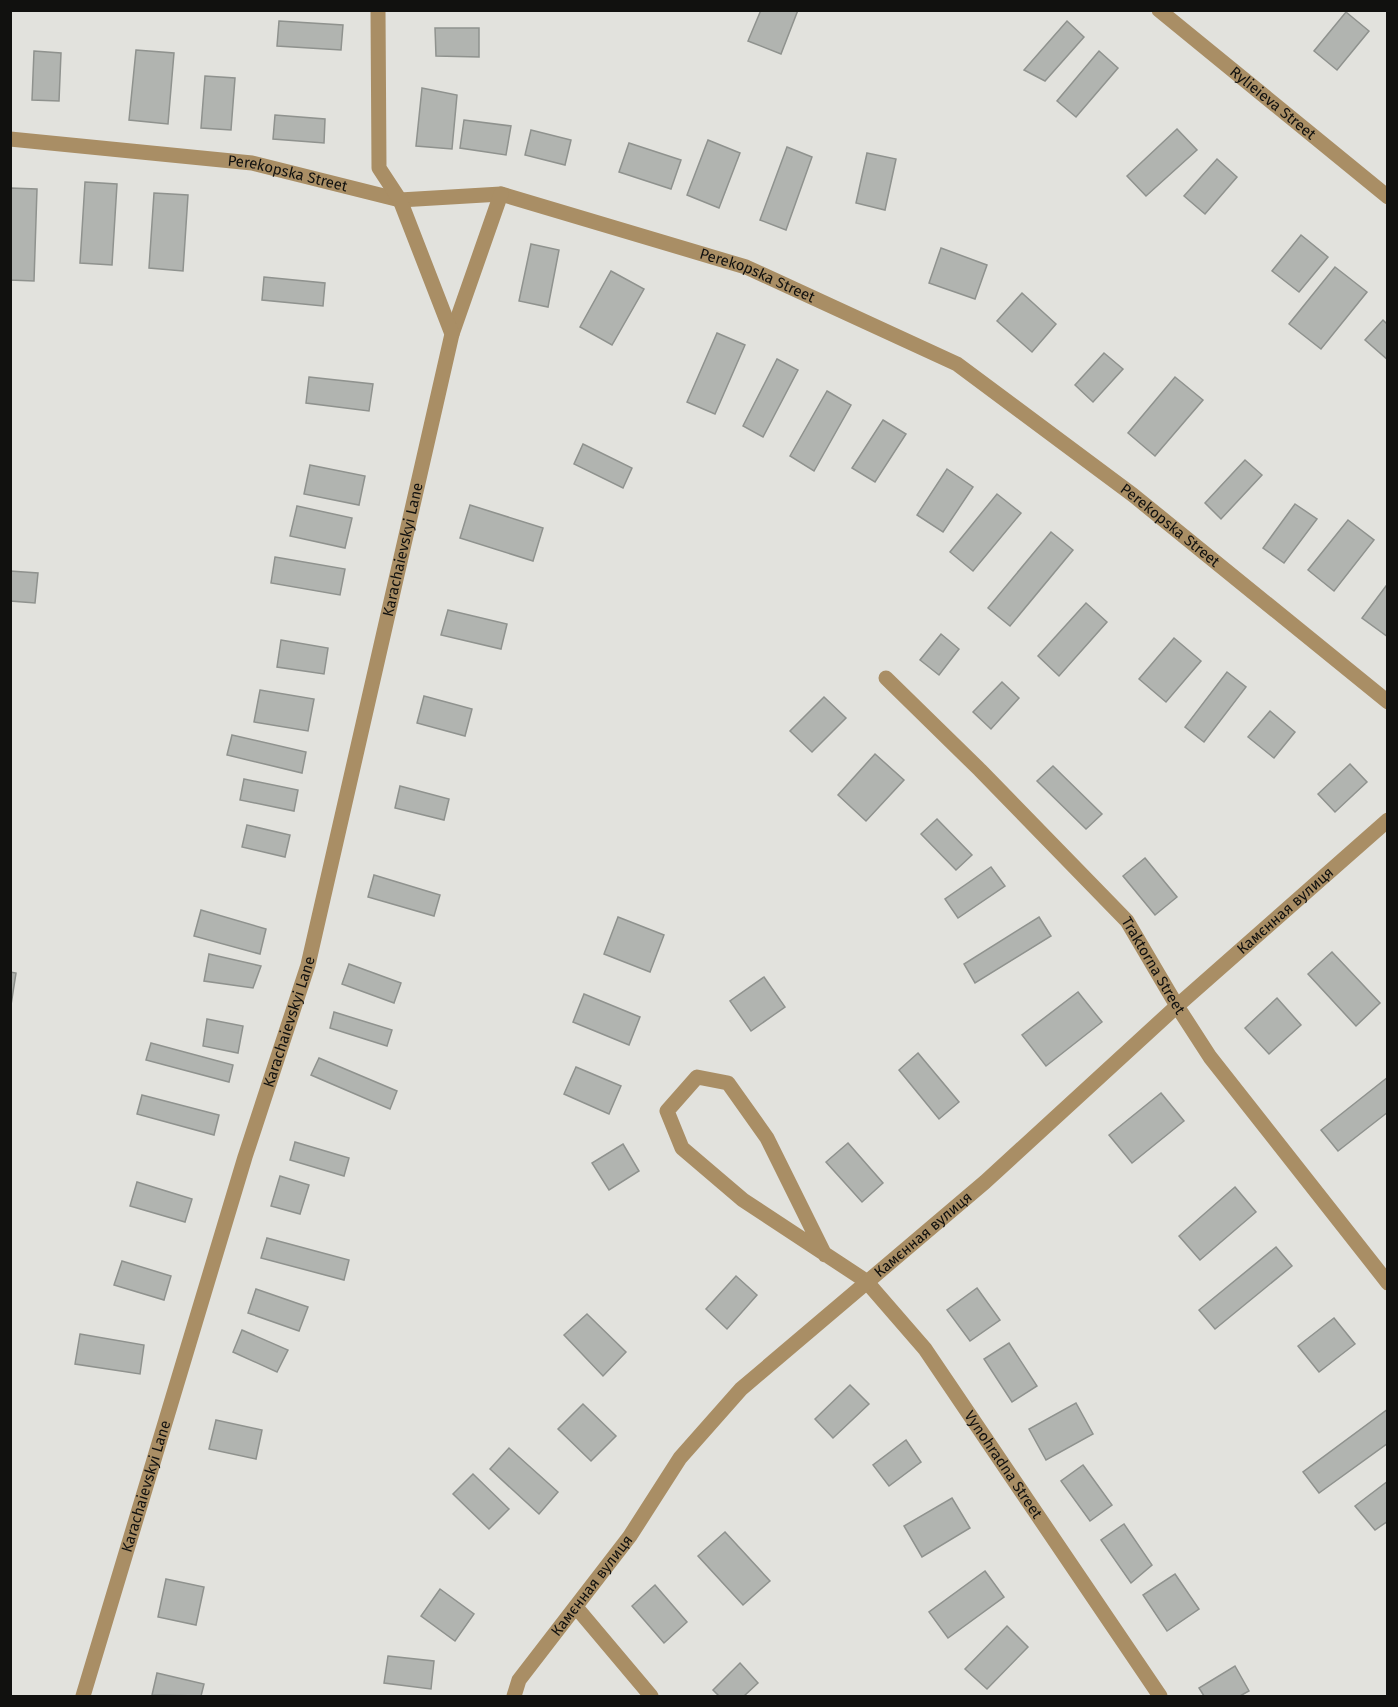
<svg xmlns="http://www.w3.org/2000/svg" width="1398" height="1707" font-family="'Fira Sans',sans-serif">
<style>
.building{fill:#b1b4b0;stroke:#8f928e;stroke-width:1.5}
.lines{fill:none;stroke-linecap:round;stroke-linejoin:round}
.minor{stroke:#a98e65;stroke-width:15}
.labels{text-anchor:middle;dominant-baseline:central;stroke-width:4.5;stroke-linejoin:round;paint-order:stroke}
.street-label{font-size:15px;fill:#11110f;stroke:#efefeb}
</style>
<rect width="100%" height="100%" fill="#e2e2dd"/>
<g class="building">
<polygon points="761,10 798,10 781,54 748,41"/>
<polygon points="1346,12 1369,31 1337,70 1314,51"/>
<polygon points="279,21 343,25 341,50 277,46"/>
<polygon points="1067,21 1084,37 1045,81 1024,70"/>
<polygon points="435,28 479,28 479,57 436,56"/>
<polygon points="136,50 174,53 168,124 129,120"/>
<polygon points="34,51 61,53 59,101 32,100"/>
<polygon points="1099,51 1118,68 1076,117 1057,101"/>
<polygon points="205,76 235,78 231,130 201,128"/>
<polygon points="422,88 457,95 452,149 416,146"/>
<polygon points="275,115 325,119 324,143 273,139"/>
<polygon points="464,120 511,126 506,155 460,148"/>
<polygon points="1177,129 1197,150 1146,196 1127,176"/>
<polygon points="531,130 571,140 565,165 525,155"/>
<polygon points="708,140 740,153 719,208 687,195"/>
<polygon points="629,143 681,160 671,189 619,172"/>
<polygon points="787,147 812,157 786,230 760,220"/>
<polygon points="867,153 896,159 885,210 856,203"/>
<polygon points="1217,159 1237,177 1205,214 1184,196"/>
<polygon points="85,182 117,184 112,265 80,263"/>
<polygon points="10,188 37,189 34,281 10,280"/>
<polygon points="154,193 188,195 183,271 149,268"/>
<polygon points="1301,235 1328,257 1299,292 1272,271"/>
<polygon points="531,244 559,250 548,307 519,301"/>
<polygon points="941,248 987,265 975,299 929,283"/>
<polygon points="1335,267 1367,292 1321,349 1289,324"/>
<polygon points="611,271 644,289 612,345 580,327"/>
<polygon points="264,277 325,283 323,306 262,300"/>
<polygon points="1022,293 1056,324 1032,352 997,321"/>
<polygon points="1383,320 1388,325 1388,360 1365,340"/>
<polygon points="717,333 745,345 715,414 687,402"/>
<polygon points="1104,353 1123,369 1093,402 1075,385"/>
<polygon points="777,359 798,370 763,437 743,426"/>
<polygon points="309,377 373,384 369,411 306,403"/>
<polygon points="1175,377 1203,400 1155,456 1128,433"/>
<polygon points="827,391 851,405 814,471 790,456"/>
<polygon points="883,420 906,434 875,482 852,468"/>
<polygon points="583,444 632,468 623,488 574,464"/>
<polygon points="1245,460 1262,475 1221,519 1205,503"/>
<polygon points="310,465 365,476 359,505 304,494"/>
<polygon points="947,469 973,487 943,532 917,515"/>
<polygon points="997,494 1021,513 973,571 950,552"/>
<polygon points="1295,504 1317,519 1284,563 1263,548"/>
<polygon points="470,505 543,528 533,561 460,538"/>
<polygon points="297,506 352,518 345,548 290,536"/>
<polygon points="1348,520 1374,540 1334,591 1308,570"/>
<polygon points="1051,532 1073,550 1010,626 988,608"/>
<polygon points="275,557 345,569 340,595 271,583"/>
<polygon points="10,571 38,573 35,603 10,601"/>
<polygon points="1386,586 1388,587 1388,637 1362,618"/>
<polygon points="1086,603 1107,622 1059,676 1038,656"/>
<polygon points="448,610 507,624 501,649 441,635"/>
<polygon points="941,634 959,649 939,675 920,660"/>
<polygon points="1174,638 1201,661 1166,702 1139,679"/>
<polygon points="281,640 328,648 324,674 277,667"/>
<polygon points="1227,672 1246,687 1204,742 1185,727"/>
<polygon points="1002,682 1019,698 991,729 973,712"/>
<polygon points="260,690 314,699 308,731 254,722"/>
<polygon points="424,696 472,709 465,736 417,723"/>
<polygon points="824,697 846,718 812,752 790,731"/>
<polygon points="1270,711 1295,732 1274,758 1248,737"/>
<polygon points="232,735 306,752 302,773 227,755"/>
<polygon points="875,754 904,780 866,821 838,795"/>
<polygon points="1350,764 1367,782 1335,812 1318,794"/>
<polygon points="1053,766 1102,814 1086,829 1037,781"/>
<polygon points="244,779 298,790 294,811 240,800"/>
<polygon points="400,786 449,799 444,820 395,808"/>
<polygon points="937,819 972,855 956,870 921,834"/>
<polygon points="247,825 290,835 285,857 242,847"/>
<polygon points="1145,858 1177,897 1155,915 1123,876"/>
<polygon points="991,867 1005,886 958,918 945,899"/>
<polygon points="374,875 440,895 434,916 368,897"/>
<polygon points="201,910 266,929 260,954 194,936"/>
<polygon points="618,917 664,935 650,972 604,954"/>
<polygon points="1039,917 1051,936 975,983 964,964"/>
<polygon points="1332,952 1380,1003 1356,1026 1308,974"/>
<polygon points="209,954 261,966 253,988 204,981"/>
<polygon points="349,964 401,983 394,1003 342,984"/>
<polygon points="10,972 16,973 11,1005 10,1005"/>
<polygon points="764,977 785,1007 751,1031 730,1001"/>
<polygon points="1078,992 1102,1022 1046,1066 1022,1035"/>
<polygon points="584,994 640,1017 629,1045 573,1022"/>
<polygon points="1277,998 1301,1025 1269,1054 1245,1028"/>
<polygon points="334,1012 392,1030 387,1046 330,1028"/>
<polygon points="207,1019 243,1026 238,1053 203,1046"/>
<polygon points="151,1043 233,1065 229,1082 146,1060"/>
<polygon points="918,1053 959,1102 939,1119 899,1070"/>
<polygon points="319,1058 397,1091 390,1109 311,1075"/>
<polygon points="576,1067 621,1086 609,1114 564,1094"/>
<polygon points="1388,1077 1388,1112 1338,1151 1321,1130"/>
<polygon points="1161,1093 1184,1121 1132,1163 1109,1135"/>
<polygon points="142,1095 219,1115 214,1135 137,1114"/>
<polygon points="295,1142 349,1158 344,1176 290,1160"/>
<polygon points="848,1143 883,1183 862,1202 826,1162"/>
<polygon points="623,1144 639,1171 609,1190 592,1163"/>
<polygon points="280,1176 309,1185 300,1214 271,1206"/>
<polygon points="137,1182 192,1199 185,1222 130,1206"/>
<polygon points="1235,1187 1256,1212 1200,1260 1179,1236"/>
<polygon points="267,1238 349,1260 344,1280 261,1258"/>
<polygon points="1276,1247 1292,1266 1215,1329 1199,1310"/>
<polygon points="122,1261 171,1276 164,1300 114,1285"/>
<polygon points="736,1276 757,1295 727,1329 706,1309"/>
<polygon points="977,1288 1000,1320 970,1341 947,1310"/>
<polygon points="256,1289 308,1307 299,1331 248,1313"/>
<polygon points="587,1314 626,1352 603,1376 564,1335"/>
<polygon points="1334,1318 1355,1344 1319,1372 1298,1346"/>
<polygon points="242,1330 288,1350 277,1372 233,1352"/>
<polygon points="80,1334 144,1345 140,1374 75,1364"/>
<polygon points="1009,1343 1037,1386 1012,1402 984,1359"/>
<polygon points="850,1385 869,1404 833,1438 815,1419"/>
<polygon points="1076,1403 1093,1434 1046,1460 1029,1429"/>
<polygon points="583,1404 616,1436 591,1461 558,1429"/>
<polygon points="1388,1409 1388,1443 1319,1493 1303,1472"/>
<polygon points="216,1420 262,1430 256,1459 209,1449"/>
<polygon points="906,1440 921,1462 889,1486 873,1465"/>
<polygon points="509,1448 558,1492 539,1514 490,1469"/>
<polygon points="1083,1465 1112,1505 1090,1521 1061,1481"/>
<polygon points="473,1474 509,1509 489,1529 453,1494"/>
<polygon points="1388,1481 1388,1521 1375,1530 1355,1506"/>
<polygon points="952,1498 970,1528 922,1557 904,1526"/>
<polygon points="1124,1524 1152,1565 1131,1583 1101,1540"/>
<polygon points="725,1532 770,1581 743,1605 698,1556"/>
<polygon points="985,1571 1004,1597 948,1638 929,1612"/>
<polygon points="1175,1574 1199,1609 1167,1631 1143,1595"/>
<polygon points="166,1579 204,1587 196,1625 158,1617"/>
<polygon points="655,1585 687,1622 664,1643 632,1606"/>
<polygon points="440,1589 474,1614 455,1641 421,1616"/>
<polygon points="1007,1626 1028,1647 987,1689 965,1669"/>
<polygon points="388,1656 434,1661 431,1689 384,1683"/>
<polygon points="740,1663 758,1683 744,1696 719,1696 713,1690"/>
<polygon points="1235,1666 1249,1691 1240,1696 1204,1696 1199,1688"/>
<polygon points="157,1673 204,1684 201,1696 152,1695"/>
</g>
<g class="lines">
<g class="minor">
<path id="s1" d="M1159,10L1388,197"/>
<path id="s2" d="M10,139L252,163L400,200L501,194L746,267L957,364L1133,495L1388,702"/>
<polyline points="452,334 501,194"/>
<path id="s3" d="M886,678L980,770L1127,921L1177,1006L1210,1057L1388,1283"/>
<path id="s4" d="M825,1255L767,1138L728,1083L697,1077L667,1111L682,1148L743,1200L866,1281L925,1349L1160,1696"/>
<polyline points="576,1607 651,1696"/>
<path id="s5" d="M83,1696L245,1157L308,965L452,334L400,200L379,168L378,10"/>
<path id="s6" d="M514,1696L519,1680L630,1536L680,1458L741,1389L985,1182L1177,1006L1388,820"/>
</g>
</g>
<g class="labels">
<g class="street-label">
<text stroke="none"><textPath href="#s1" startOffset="147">Rylieieva Street</textPath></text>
<text stroke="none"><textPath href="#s2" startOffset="280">Perekopska Street</textPath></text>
<text stroke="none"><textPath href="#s2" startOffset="766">Perekopska Street</textPath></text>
<text stroke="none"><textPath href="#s2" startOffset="1252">Perekopska Street</textPath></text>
<text stroke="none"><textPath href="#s5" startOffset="1191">Karachaievskyi Lane</textPath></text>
<text stroke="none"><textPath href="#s6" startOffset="1108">Камєнная вулиця</textPath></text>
<text stroke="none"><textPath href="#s3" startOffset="394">Traktorna Street</textPath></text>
<text stroke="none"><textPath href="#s5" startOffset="705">Karachaievskyi Lane</textPath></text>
<text stroke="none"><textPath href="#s6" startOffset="622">Камєнная вулиця</textPath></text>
<text stroke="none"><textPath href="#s4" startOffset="772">Vynohradna Street</textPath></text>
<text stroke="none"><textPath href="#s5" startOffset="219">Karachaievskyi Lane</textPath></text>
<text stroke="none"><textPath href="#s6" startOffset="136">Камєнная вулиця</textPath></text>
</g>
</g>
<rect width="1398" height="1707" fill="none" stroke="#11110f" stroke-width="24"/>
</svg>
